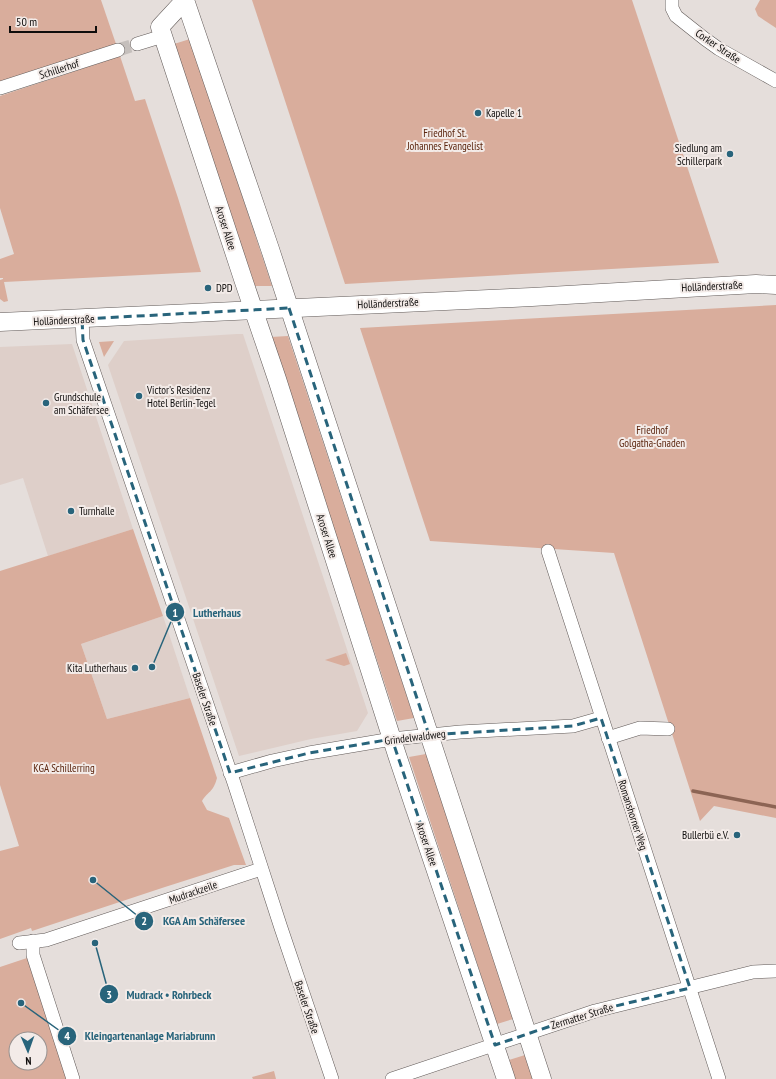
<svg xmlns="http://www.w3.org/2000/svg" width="776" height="1079" font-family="'PT Sans Narrow',sans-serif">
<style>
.built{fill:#decfc9}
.green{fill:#d9ad9c;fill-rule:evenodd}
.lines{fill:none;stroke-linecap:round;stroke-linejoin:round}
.stream{stroke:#8c6454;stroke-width:3.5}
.street-tunnel{stroke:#c5bfbc;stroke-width:13;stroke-dasharray:13 6;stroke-linecap:butt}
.street-casing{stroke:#615a58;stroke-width:14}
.secondary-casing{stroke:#615a58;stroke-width:19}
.street{stroke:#fff;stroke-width:13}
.secondary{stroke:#fff;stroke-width:18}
.marked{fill:none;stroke:#28647b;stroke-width:3;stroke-dasharray:8 5;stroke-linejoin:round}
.poi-dot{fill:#28647b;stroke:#f3ebe8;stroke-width:1.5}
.labels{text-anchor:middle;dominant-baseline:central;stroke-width:4;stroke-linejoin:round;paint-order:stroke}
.street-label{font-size:11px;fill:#0f0d0c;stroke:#f3ebe8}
.poi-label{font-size:11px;fill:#0f0d0c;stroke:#f3ebe8;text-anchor:start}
.park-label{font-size:11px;fill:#5b250e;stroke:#f3ebe8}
.leader{fill:none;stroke:#28647b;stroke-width:1.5}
.callout-dot{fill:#28647b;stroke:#f3ebe8;stroke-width:1.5}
.mark-label{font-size:12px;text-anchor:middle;font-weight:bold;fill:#fff}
.callout-label{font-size:12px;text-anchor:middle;font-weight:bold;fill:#28647b;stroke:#f3ebe8;stroke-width:4;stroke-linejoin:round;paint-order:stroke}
</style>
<rect width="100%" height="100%" fill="#e5dedb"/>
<g class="built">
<polygon points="237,334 243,334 245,340 368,713 357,731 311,739 239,756 108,365 124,341"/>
<polygon points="72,344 133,529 48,556 23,478 0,485 0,347"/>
<polygon points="163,616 190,698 107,719 81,644"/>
</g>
<g class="green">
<polygon points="0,0 101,0 116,44 0,83"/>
<polygon points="252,0 632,0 719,263 345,284"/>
<polygon points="760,0 776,0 776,28 758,16 755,9"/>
<polygon points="190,39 272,286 254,286 174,44"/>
<polygon points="120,56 135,101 145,99 178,198 201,272 4,282 8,301 4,302 0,299 0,280 3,279 3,278 0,278 0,259 14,254 0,208 0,96"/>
<polygon points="776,305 776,818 714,806 700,821 614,553 430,541 360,328"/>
<polygon points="288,336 414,718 397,721 271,337"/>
<polygon points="114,341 104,357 99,342"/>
<path d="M133,529L163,616L81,644L107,719L190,698L217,778C213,793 208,791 202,801L207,810L229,818L246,865H234L165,887L32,931L31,928L0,939V851L19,846L0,785V571Z"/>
<polygon points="346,653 350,664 344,666 325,660"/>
<polygon points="426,754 513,1019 497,1024 409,757"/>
<path d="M27,958L67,1079H0V967ZM16,1039H40V1063H16Z"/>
<polygon points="525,1055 533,1079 515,1079 509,1060"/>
<polygon points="274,1071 276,1079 253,1079 252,1077"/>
</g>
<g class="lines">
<polyline class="stream" points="693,791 776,807"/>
<polyline class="street-tunnel" points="118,50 137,44"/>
<defs>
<g id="street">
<polyline points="672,0 672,8 676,16 705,39 719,49 776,81"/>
<polyline points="137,44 163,36"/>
<polyline points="0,88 118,50"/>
<polyline points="82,319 83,340 234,783 281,928 332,1079"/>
<polyline points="548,551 719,1079"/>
<polyline points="608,738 640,728 668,729"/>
<polyline points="230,773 272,761 309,753 392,739 460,732 573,726 601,718"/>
<polyline points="33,941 33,955 73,1079"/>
<polyline points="19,943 46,940 261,869"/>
<polyline points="392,1079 595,1011 753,972 776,971"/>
</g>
<g id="secondary">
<polyline points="0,322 532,297 756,284 776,285"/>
<polyline points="506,1079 397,755 277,379 243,279 160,27 185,0 270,249 542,1079"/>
</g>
</defs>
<use href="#street" class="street-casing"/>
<use href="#secondary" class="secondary-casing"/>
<use href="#street" class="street"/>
<use href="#secondary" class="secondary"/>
</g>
<path class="marked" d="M289,308L429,735L573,726L601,718L690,988L595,1011L495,1045L392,739L309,753L230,773L83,340L82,319Z"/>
<g class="poi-dot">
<circle cx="478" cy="113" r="4"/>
<circle cx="730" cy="154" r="4"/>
<circle cx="208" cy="288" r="4"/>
<circle cx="139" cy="396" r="4"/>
<circle cx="46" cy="403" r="4"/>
<circle cx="71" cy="511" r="4"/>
<circle cx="135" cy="668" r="4"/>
<circle cx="737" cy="835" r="4"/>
</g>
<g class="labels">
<g class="street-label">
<text transform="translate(718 46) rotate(34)">Corker Straße</text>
<text transform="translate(59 69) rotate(-18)">Schillerhof</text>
<text transform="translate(226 228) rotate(72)">Aroser Allee</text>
<text transform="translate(712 286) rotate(-3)">Holländerstraße</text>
<text transform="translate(388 303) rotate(-3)">Holländerstraße</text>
<text transform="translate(64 320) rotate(-3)">Holländerstraße</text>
<text transform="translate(327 536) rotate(72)">Aroser Allee</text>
<text transform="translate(205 699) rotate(71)">Baseler Straße</text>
<text transform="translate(415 737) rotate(-7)">Grindelwaldweg</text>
<text transform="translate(633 815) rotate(72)">Romanshorner Weg</text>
<text transform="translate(427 844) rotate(71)">Aroser Allee</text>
<text transform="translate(193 892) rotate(-19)">Mudrackzeile</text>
<text transform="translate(307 1007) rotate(71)">Baseler Straße</text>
<text transform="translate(582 1016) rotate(-17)">Zermatter Straße</text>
</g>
<g class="poi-label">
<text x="486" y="113">Kapelle 1</text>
<text x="722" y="148" text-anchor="end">Siedlung am<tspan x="722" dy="13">Schillerpark</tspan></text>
<text x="216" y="288">DPD</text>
<text x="147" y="390">Victor's Residenz<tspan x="147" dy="13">Hotel Berlin-Tegel</tspan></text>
<text x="54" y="397">Grundschule<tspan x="54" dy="13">am Schäfersee</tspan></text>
<text x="79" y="511">Turnhalle</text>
<text x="127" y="668" text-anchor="end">Kita Lutherhaus</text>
<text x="729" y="835" text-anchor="end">Bullerbü e.V.</text>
</g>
<g class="park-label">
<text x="445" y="133">Friedhof St.<tspan x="445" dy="13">Johannes Evangelist</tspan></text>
<text x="652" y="430">Friedhof<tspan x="652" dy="13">Golgatha-Gnaden</tspan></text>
<text x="64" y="768">KGA Schillerring</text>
</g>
</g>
<path class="leader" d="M152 667L175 612M93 880L144 921M95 943L109 994M21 1003L67 1036"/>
<g class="callout-dot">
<circle cx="152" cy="667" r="4"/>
<circle cx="93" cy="880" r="4"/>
<circle cx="95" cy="943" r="4"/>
<circle cx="21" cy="1003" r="4"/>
<circle cx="175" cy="612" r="10"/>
<circle cx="144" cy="921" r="10"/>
<circle cx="109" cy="994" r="10"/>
<circle cx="67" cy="1036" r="10"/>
</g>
<g class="mark-label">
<text x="175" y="617">1</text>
<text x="144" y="925">2</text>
<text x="109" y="999">3</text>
<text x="67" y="1040">4</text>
</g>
<g class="callout-label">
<text x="217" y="617">Lutherhaus</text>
<text x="204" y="925">KGA Am Schäfersee</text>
<text x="169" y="999">Mudrack • Rohrbeck</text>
<text x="150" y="1040">Kleingartenanlage Mariabrunn</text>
</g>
<g transform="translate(28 1051) rotate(178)"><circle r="19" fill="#f3ebe8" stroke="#989290"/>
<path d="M0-3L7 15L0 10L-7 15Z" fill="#28647b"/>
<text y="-6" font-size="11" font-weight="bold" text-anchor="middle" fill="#0f0d0c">N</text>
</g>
<path d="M10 26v6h86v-6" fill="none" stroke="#0f0d0c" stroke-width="2"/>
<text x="16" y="26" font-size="12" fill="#0f0d0c" stroke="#f3ebe8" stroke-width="3" paint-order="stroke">50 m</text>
</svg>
